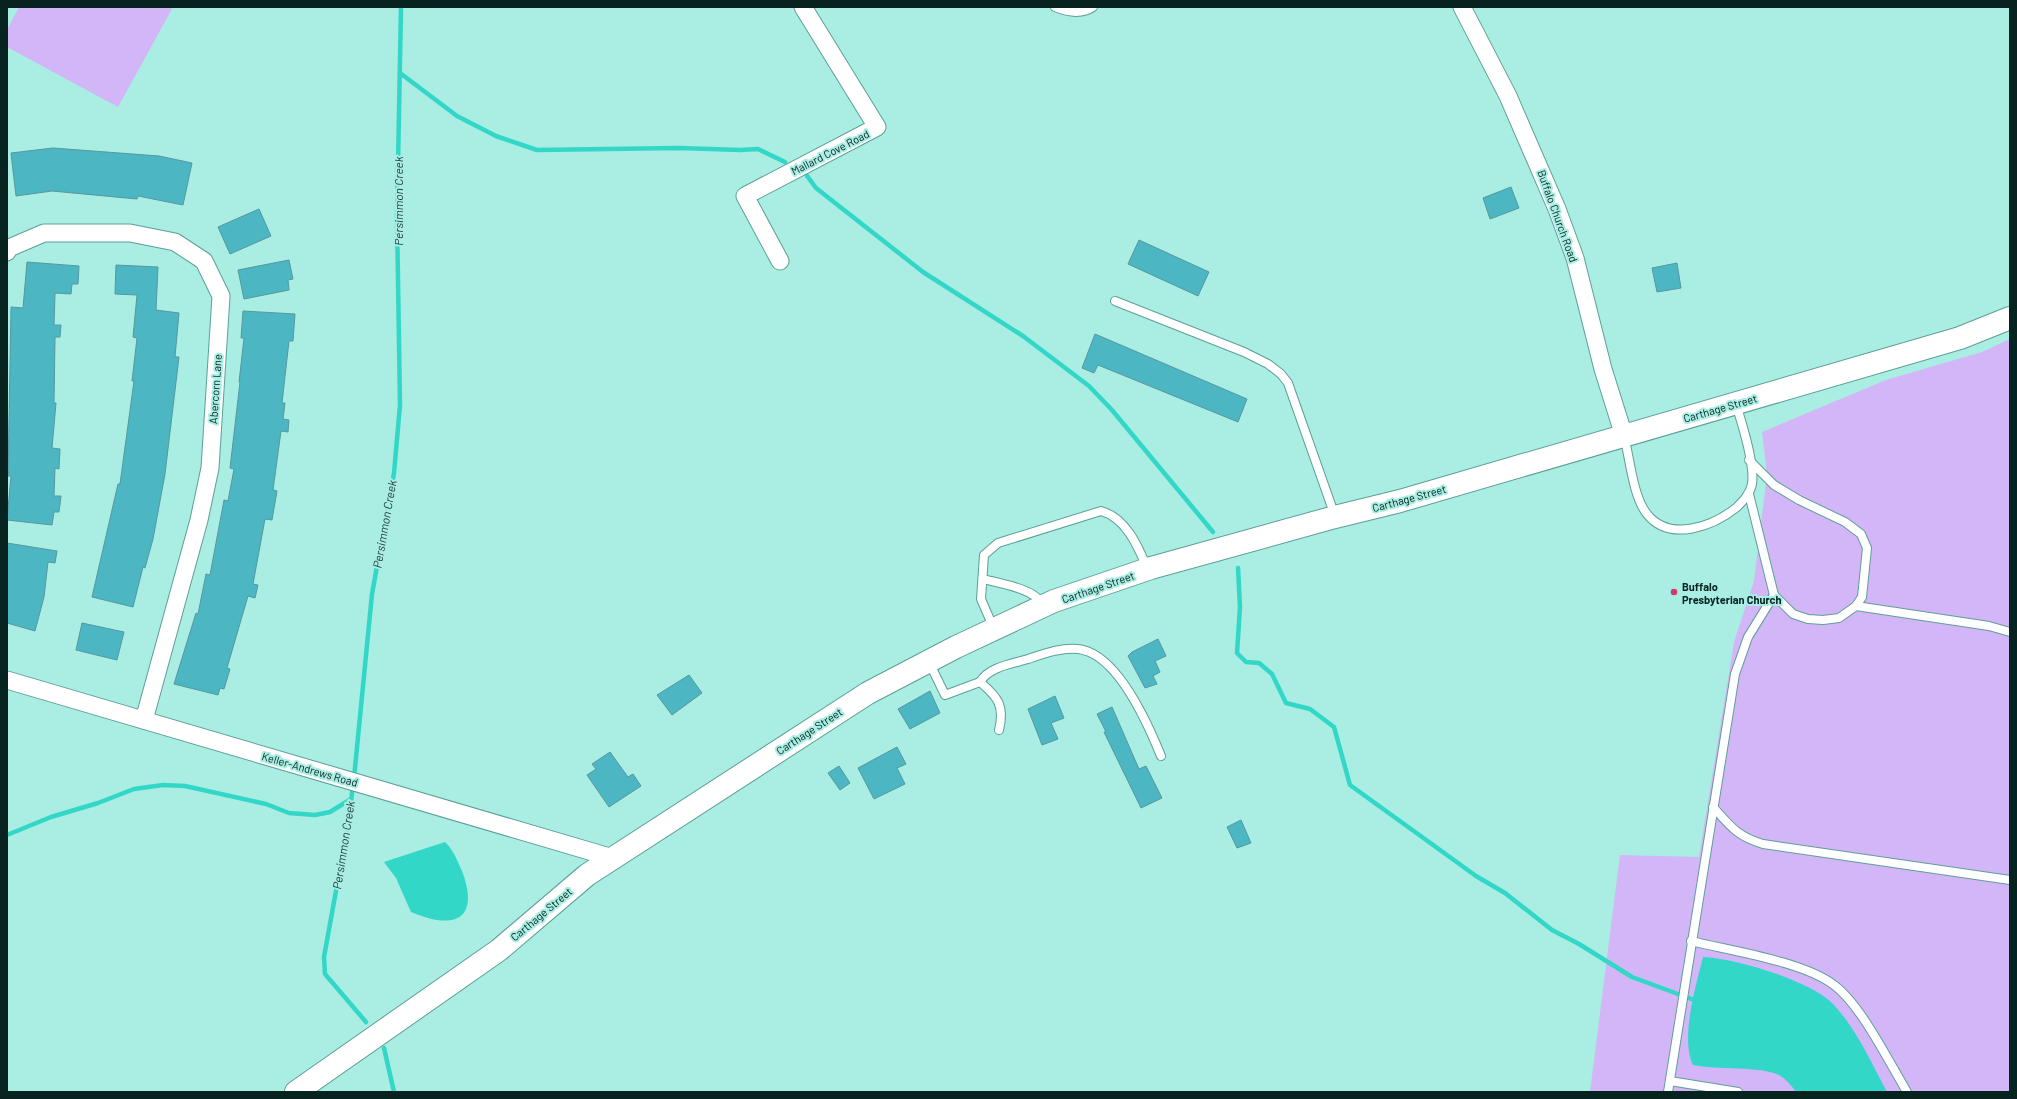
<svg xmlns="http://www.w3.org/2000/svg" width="2017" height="1099" font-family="Barlow,sans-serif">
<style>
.green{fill:#d3b6f7}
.water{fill:#32d7c7}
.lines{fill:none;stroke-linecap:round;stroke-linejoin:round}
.stream{stroke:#32d7c7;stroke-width:4.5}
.building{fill:#4cb6c2;stroke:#5598a0}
.service-casing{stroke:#5d9f97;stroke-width:10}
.minor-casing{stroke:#5d9f97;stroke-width:19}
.secondary-casing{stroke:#5d9f97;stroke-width:24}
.service{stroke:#fff;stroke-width:8}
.minor{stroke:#fff;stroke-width:17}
.secondary{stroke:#fff;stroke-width:22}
.poi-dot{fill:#ca3d6b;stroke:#a9ede3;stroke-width:1.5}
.labels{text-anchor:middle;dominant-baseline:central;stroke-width:4;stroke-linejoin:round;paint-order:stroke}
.street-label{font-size:11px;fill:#062320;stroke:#a9ede3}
.poi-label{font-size:11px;font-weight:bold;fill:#062320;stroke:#a9ede3;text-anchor:start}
.water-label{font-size:12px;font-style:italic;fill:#20403c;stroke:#a9ede3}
</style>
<rect width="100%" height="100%" fill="#a9ede3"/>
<g class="green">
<polygon points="19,7 173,7 118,107 7,47 7,30"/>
<polygon points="2010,339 2010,1092 1590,1092 1620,855 1699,857 1734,642 1754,581 1767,474 1762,432 1886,380 1982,352"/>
</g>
<g class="water">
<path d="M445,842C453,849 458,862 462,871C472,897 473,925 437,920C429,919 419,915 411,912L396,878L384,862Z"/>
<path d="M1703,957C1734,958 1808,980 1831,1002C1855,1026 1871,1062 1887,1092H1796C1791,1085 1786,1079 1779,1075C1761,1066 1716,1070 1693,1065C1680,1039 1696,985 1703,957Z"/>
</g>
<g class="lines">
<g class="stream">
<polyline points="400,73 457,116 496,136 537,150 679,148 740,150 758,149 785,162"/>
<polyline points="805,173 816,188 923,272 1023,336 1089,386 1112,410 1213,532"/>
<polyline points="1238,568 1240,607 1237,653 1246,662 1259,663 1272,674 1286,703 1310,709 1334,727 1350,785 1476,876 1505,893 1552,930 1579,944 1632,977 1697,1001"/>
<polyline points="354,778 372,594 394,473 400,405 397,217 401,7"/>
<polyline points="353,785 349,819 324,957 325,974 366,1022"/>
<polyline points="7,835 51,817 98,803 134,789 163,785 185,786 266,804 289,813 315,815 330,812 351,799"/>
<polyline points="384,1048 394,1092"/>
</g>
</g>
<g class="building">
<polygon points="53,148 159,156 192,163 183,205 138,196 137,199 52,191 16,196 11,153"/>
<polygon points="1511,187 1519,208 1490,219 1483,198"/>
<polygon points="259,209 271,236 230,254 218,227"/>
<polygon points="1139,240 1209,272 1198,296 1128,264"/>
<polygon points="289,260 293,279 288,280 289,290 244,299 238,270"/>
<polygon points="27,262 79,266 78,284 72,284 71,294 55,293 54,325 61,325 60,337 55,337 54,403 56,403 52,448 60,449 59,469 55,468 54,496 61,496 59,512 54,512 52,525 7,520 11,476 8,476 11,307 23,308"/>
<polygon points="1677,263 1681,288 1657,292 1652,268"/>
<polygon points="116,265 158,267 156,310 179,313 175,357 179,357 165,474 153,539 145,568 143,567 133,607 92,597 118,484 120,484 134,381 132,381 137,338 133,337 137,295 115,294"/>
<polygon points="243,311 295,314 293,341 289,341 282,403 285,403 283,419 289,420 288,432 281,431 273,490 277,491 272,520 265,519 253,584 258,585 255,598 248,596 227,668 230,669 224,689 220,688 218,695 174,684 196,613 198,614 206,574 210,575 224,500 228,501 234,469 230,468 240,382 239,382 244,338 241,338"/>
<polygon points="1095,334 1247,399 1238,422 1098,365 1094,373 1082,368"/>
<polygon points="7,543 57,551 55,563 48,562 44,597 35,631 7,623"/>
<polygon points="82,623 124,632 117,660 76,650"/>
<polygon points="1158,639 1166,656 1155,661 1160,672 1153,676 1157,684 1145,688 1128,656 1132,652"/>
<polygon points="689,675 702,693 672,715 657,695"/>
<polygon points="930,691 940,713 910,729 898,709"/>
<polygon points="1055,696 1064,718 1051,723 1058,739 1042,745 1028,709"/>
<polygon points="1112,707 1139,769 1146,766 1162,798 1141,808 1104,732 1106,732 1097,714"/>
<polygon points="897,747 906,764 897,768 905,784 874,799 858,768"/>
<polygon points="610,752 628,777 633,774 641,786 609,807 587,775 596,769 592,764"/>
<polygon points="839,766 850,783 840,790 828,773"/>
<polygon points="1241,820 1251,843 1237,848 1227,827"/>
</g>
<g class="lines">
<defs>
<g id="service">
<path d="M1055,7C1067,12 1081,15 1093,7"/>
<polyline points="1115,301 1244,352 1268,364 1281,374 1288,383 1335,516"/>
<path d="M1624,436C1630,459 1633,497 1647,514C1670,543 1714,526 1737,507C1743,501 1750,494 1752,484C1755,464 1742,424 1736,404"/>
<polyline points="1749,494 1774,595 1793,614 1808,619 1823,620 1839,618 1856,606 1862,597 1867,548 1861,534 1845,522 1799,500 1774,485 1749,460"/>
<path d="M983,579C998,583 1037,589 1042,605"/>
<polyline points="1856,606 1989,626 2010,632"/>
<path d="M994,629L981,599L984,555L998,543L1101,511C1126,518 1138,546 1147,568"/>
<path d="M929,662L945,695L980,682C998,697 1005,706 999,730"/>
<path d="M980,682C989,667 1011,664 1028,659C1043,654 1062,647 1078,649C1117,653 1148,724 1161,756"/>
<path d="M1713,807C1731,827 1737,836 1763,844L2010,880"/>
<path d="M1691,941C1731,951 1802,961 1834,985C1861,1005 1889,1062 1907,1092"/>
<polyline points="1670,1081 1738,1092"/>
<polyline points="1668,1092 1735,674 1748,637 1774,595"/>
</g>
<g id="minor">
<polyline points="1462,7 1508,96 1557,209 1575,258 1603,369 1624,436"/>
<polyline points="7,252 9,248 44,233 130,233 175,242 204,261 221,296 210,468 199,520 144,720"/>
<polyline points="780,261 745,196 877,127 803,7"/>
<polyline points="7,680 613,858"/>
</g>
<polyline id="secondary" points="296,1092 499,950 587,875 868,693 956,647 1054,601 1151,568 1335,517 1400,501 1960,338 2010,318"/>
</defs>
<use href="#service" class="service-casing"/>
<use href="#minor" class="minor-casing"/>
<use href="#secondary" class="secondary-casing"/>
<use href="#service" class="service"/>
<use href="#minor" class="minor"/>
<use href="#secondary" class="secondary"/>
</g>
<circle class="poi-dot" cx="1674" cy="592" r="4"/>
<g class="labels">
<g class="street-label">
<text transform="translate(830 152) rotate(-27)">Mallard Cove Road</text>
<text transform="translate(1558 216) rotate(70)">Buffalo Church Road</text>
<text transform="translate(215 389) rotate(-86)">Abercorn Lane</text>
<text transform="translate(1720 408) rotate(-16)">Carthage Street</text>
<text transform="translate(1409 498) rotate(-15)">Carthage Street</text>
<text transform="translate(1098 587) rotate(-19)">Carthage Street</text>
<text transform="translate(809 731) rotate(-33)">Carthage Street</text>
<text transform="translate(310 769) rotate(16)">Keller-Andrews Road</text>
<text transform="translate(541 914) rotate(-40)">Carthage Street</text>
</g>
<g class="poi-label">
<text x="1682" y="586">Buffalo<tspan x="1682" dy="13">Presbyterian Church</tspan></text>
</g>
<g class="water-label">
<text transform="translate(398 201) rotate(-90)">Persimmon Creek</text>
<text transform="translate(384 524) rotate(-80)">Persimmon Creek</text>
<text transform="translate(343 845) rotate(-81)">Persimmon Creek</text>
</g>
</g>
<rect width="2017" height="1099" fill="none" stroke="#062320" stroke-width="16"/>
</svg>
